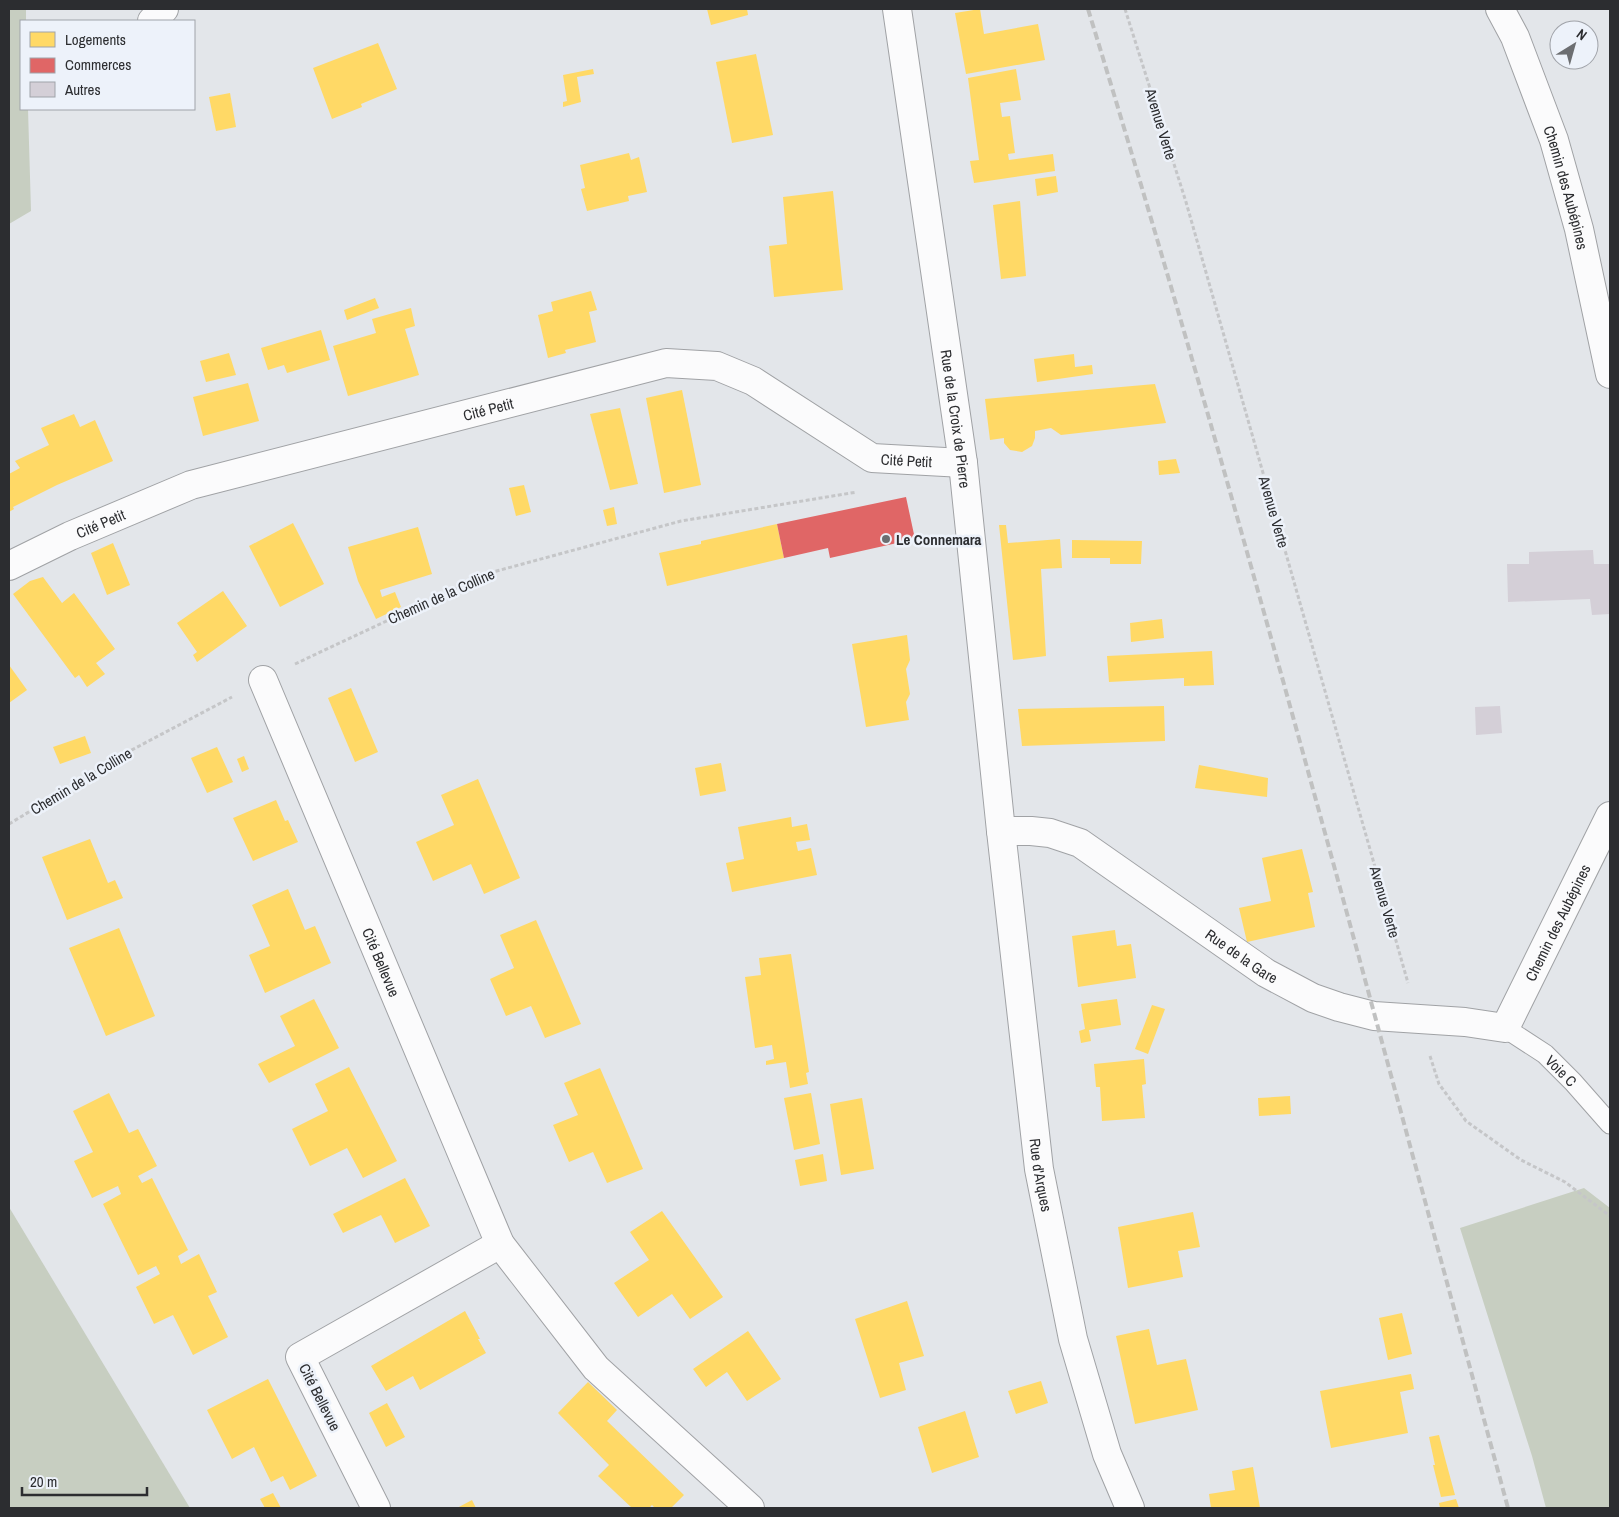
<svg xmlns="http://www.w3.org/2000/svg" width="1619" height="1517" font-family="'Archivo Narrow',sans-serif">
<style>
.green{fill:#c7cec1}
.homes{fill:#ffd966}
.shops{fill:#e06666}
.building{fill:#d4cfd7}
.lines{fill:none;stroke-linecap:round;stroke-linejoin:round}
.lane-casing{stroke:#a0a2a5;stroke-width:21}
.street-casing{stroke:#a0a2a5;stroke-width:30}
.secondary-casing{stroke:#a0a2a5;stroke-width:30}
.path{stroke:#c5c6c8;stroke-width:3;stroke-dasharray:4 2.5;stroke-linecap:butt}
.lane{stroke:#fbfbfc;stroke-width:19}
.street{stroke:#fbfbfc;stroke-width:28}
.secondary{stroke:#fbfbfc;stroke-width:28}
.rail{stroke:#c0c1c1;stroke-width:4;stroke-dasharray:8 4;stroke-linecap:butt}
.poi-dot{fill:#6c6e71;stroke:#edf2fa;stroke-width:2}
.labels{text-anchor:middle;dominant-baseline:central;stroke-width:5;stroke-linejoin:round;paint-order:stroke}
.street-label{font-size:15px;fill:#2c2d30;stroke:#edf2fa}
.poi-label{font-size:15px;font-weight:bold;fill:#2c2d30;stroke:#edf2fa;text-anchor:start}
</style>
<rect width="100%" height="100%" fill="#e3e6ea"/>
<g class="green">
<polygon points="9,9 26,9 26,21 21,21 21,109 28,109 31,211 9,224"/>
<polygon points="1584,1188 1610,1208 1610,1508 1546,1508 1532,1456 1460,1228"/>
<polygon points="9,1207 190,1508 9,1508"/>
</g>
<g class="homes">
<polygon points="707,9 747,9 748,15 711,25"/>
<polygon points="980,9 984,34 1038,24 1045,60 966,74 955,13"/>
<polygon points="378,43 397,89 361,104 362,107 332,119 313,68"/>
<polygon points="756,54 773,135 732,143 716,62"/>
<polygon points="593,69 594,74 577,77 581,102 563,107 563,102 567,101 563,75"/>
<polygon points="1016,69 1021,100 1000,103 1002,117 1010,116 1015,153 1008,154 1009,160 1053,154 1055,171 974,183 970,161 979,160 968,78"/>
<polygon points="230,93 236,127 216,131 209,97"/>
<polygon points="629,153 631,160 639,157 647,192 628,196 629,201 587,211 581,189 585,188 580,165"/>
<polygon points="1056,176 1058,192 1037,196 1035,179"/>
<polygon points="833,191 843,290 774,297 769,246 787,244 783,197"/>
<polygon points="1020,201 1026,276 1001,279 993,205"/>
<polygon points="591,291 597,310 589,312 596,342 565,350 566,353 548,358 538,315 553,311 551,302"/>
<polygon points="375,298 379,308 347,320 344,310"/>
<polygon points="411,308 415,326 405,329 419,375 348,396 333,346 376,333 372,319"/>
<polygon points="321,330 330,360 287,373 284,365 268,370 261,348"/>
<polygon points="229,353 236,375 206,382 200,361"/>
<polygon points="1074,354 1075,367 1092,365 1093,374 1037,382 1034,359"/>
<polygon points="248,383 259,421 203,436 193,397"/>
<polygon points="1155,384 1166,423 1061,435 1051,428 1035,431 1035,438 1032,446 1022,452 1010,450 1004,443 1004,438 990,440 985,399"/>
<polygon points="682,390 701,485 664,493 646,398"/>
<polygon points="620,408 638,484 610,490 590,414"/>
<polygon points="74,414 80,427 95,420 113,461 57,485 13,507 14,509 9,512 9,474 20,468 15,461 49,445 41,428"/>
<polygon points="1176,459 1180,473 1159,475 1158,461"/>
<polygon points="524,485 531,512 516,516 509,488"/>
<polygon points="614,507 617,524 607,526 603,510"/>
<polygon points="293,523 324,584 280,607 249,546"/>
<polygon points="777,524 784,558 667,586 659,553 701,544 701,541"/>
<polygon points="999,525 1006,525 1008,543 1060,539 1062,568 1041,569 1046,656 1013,660"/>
<polygon points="418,527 432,574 380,590 382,597 395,592 401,607 376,619 358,581 348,547"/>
<polygon points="1072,540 1142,541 1141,564 1110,564 1110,558 1072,558"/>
<polygon points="113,543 130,585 107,595 91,553"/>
<polygon points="43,577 62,603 74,593 115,649 96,663 105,674 87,687 79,675 75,678 13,594 30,581"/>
<polygon points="223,591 247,626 197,662 193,655 197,652 177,623"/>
<polygon points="1162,619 1164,638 1131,642 1130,623"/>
<polygon points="907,635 910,660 906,669 910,694 906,702 909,720 866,727 852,644"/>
<polygon points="1212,651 1214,685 1184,686 1184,678 1109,682 1107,656"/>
<polygon points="9,665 27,690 9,703"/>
<polygon points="351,688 378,752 355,762 328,698"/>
<polygon points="1164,706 1165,741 1022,746 1018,709"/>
<polygon points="85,736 91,753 60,764 53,747"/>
<polygon points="217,747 233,782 207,793 191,758"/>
<polygon points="244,756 249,769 242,772 237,759"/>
<polygon points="721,763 726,791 700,796 695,768"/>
<polygon points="1199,765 1268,778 1267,797 1195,788"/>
<polygon points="478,779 520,878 484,894 471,864 433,881 416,842 454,825 441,795"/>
<polygon points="276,800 285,821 288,820 298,842 253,861 233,818"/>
<polygon points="791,817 792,827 807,824 810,840 796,842 798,851 811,848 817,875 732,892 726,863 744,859 738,827"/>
<polygon points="90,839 108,883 115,880 123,898 67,920 42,857"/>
<polygon points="1302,849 1313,892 1308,893 1315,927 1247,942 1239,908 1271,901 1262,858"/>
<polygon points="288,889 305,930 315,926 331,963 265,993 249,955 270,946 252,905"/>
<polygon points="536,920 581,1024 545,1038 531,1006 506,1016 490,979 514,968 500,935"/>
<polygon points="119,928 155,1016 106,1036 69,948"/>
<polygon points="1115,930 1117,946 1131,944 1136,978 1078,987 1072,936"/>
<polygon points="791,954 809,1072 806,1073 808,1084 790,1088 786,1062 766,1065 766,1061 774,1059 772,1045 755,1048 745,977 761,975 759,958"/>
<polygon points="314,999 339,1048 269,1083 258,1064 295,1046 280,1016"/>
<polygon points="1117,999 1121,1025 1089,1030 1091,1041 1081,1043 1079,1031 1085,1029 1081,1004"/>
<polygon points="1152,1005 1165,1009 1148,1054 1135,1049"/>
<polygon points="1144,1059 1146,1084 1142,1085 1145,1118 1102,1121 1100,1087 1096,1087 1094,1064"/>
<polygon points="349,1067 397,1161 363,1178 347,1148 310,1166 292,1129 328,1111 315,1084"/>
<polygon points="600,1068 643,1169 607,1183 593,1152 569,1162 553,1125 578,1115 564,1083"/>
<polygon points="109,1093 129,1133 138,1129 157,1166 138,1176 142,1183 152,1178 188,1250 178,1256 181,1264 199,1254 217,1292 208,1296 228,1337 193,1355 173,1315 154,1324 136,1287 160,1274 156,1266 138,1275 103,1204 121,1194 118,1186 92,1198 74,1161 93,1152 73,1111"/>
<polygon points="811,1093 820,1144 794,1150 784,1098"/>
<polygon points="1290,1096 1291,1114 1259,1116 1258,1098"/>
<polygon points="862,1098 874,1169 841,1175 830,1104"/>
<polygon points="823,1154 827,1181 800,1186 795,1160"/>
<polygon points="405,1178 430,1226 395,1243 381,1215 343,1233 333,1214"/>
<polygon points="662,1211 723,1297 690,1319 672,1294 638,1317 614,1283 649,1260 630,1232"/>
<polygon points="1193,1212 1200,1247 1178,1251 1183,1277 1128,1288 1118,1227"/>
<polygon points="907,1301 924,1356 899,1363 906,1390 880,1398 855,1319"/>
<polygon points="465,1311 480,1339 478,1339 486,1353 420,1390 413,1376 386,1391 371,1366"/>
<polygon points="1402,1313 1412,1354 1388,1360 1379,1318"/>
<polygon points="1149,1329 1157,1365 1186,1359 1198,1410 1135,1424 1116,1336"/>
<polygon points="748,1331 781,1379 747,1401 727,1372 706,1387 693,1369"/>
<polygon points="1411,1374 1414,1389 1400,1392 1408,1433 1331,1448 1320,1391"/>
<polygon points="268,1379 317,1476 290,1490 283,1476 271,1482 254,1447 232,1459 207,1410"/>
<polygon points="1041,1381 1048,1403 1016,1414 1008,1391"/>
<polygon points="588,1382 617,1410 607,1421 684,1495 671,1508 655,1508 652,1505 649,1508 632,1508 598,1476 609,1465 558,1413"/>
<polygon points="387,1403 405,1437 386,1447 369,1413"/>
<polygon points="965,1411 979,1457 932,1473 918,1427"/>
<polygon points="1439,1435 1446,1462 1455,1495 1441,1497 1433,1465 1435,1465 1429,1437"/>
<polygon points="1253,1467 1260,1508 1211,1508 1209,1494 1235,1490 1232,1471"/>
<polygon points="273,1493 281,1508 265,1508 260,1499"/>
<polygon points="1456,1499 1459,1508 1440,1508 1439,1503"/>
<polygon points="472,1500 476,1508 457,1508"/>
</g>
<polygon class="shops" points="906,497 915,539 830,558 828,548 784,558 777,524"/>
<g class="building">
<polygon points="1593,550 1594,564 1610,564 1610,614 1592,615 1590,599 1508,602 1507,564 1529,564 1529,552"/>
<polygon points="1500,706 1502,733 1476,735 1475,707"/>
</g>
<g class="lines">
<defs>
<g id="lane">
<path id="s1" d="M1505,1028L1545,1054L1573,1082L1610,1124"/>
</g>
<g id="street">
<path id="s2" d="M1500,9L1515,37L1554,140L1579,229L1610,374"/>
<polyline points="152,21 164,9"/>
<path id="s3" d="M9,566L70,536L191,485L666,363L717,366L753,381L872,458L963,463"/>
<path id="s4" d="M263,680L500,1244L596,1368L750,1508"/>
<path id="s5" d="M1001,831H1031L1050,833L1080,843L1266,973L1313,998L1339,1007L1374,1016L1465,1022L1505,1028L1610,816"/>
<polyline points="376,1508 300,1357 500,1244"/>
</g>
<g id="secondary">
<path id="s6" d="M897,9L963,463L1001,831L1039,1169L1073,1339L1107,1454L1130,1508"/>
</g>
</defs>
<use href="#lane" class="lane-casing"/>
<use href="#street" class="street-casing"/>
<use href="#secondary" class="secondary-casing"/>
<g class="path">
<polyline points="1125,9 1186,202 1408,983"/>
<polyline points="295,664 397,616 493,572 681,521 857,492"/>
<polyline points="9,824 126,753 232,697"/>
<polyline points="1430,1056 1439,1084 1466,1121 1521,1160 1565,1182 1610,1216"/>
</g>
<use href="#lane" class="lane"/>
<use href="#street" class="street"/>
<use href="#secondary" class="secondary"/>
<path class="rail" d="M1088,9C1240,505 1372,1007 1508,1508"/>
</g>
<circle class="poi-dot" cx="886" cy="539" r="5"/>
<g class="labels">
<g class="street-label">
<text transform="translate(1161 124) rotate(73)">Avenue Verte</text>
<text stroke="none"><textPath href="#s2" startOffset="191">Chemin des Aubépines</textPath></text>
<text stroke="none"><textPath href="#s3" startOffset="506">Cité Petit</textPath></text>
<text stroke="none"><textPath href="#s6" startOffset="414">Rue de la Croix de Pierre</textPath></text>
<text stroke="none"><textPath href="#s3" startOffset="956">Cité Petit</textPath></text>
<text transform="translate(1274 512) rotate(74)">Avenue Verte</text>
<text stroke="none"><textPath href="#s3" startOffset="101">Cité Petit</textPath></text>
<text transform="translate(441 596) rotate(-24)">Chemin de la Colline</text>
<text transform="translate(81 781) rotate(-31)">Chemin de la Colline</text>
<text transform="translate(1385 902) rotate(74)">Avenue Verte</text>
<text stroke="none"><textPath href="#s5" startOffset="674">Chemin des Aubépines</textPath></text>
<text stroke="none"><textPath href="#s5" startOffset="278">Rue de la Gare</textPath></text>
<text stroke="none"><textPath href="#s4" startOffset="306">Cité Bellevue</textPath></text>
<text stroke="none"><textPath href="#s1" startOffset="71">Voie C</textPath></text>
<text stroke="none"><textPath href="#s6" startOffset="1175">Rue d'Arques</textPath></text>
<text transform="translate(320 1397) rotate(63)">Cité Bellevue</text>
</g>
<g class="poi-label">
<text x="896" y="539">Le Connemara</text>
</g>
</g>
<rect width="1619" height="1517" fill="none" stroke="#2c2d30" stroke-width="20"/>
<rect x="20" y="20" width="175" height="90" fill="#edf2fa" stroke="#a0a3a9"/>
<rect x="30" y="32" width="25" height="15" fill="#ffd966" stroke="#a0a3a9"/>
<text x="65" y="45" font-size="15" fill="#2c2d30">Logements</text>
<rect x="30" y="58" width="25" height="15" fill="#e06666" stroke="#a0a3a9"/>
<text x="65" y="70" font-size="15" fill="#2c2d30">Commerces</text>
<rect x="30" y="82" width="25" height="15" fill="#d4cfd7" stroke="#a0a3a9"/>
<text x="65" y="95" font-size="15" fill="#2c2d30">Autres</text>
<g transform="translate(1574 45) rotate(37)"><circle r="24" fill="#edf2fa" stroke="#a0a3a9"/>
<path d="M0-4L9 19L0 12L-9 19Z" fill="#6c6e71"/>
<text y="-8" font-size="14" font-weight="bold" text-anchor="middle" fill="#2c2d30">N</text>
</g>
<path d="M22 1487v8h125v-8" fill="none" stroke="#2c2d30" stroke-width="2.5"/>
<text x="30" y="1487" font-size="15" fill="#2c2d30" stroke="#edf2fa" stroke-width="4" paint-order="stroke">20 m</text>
</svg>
